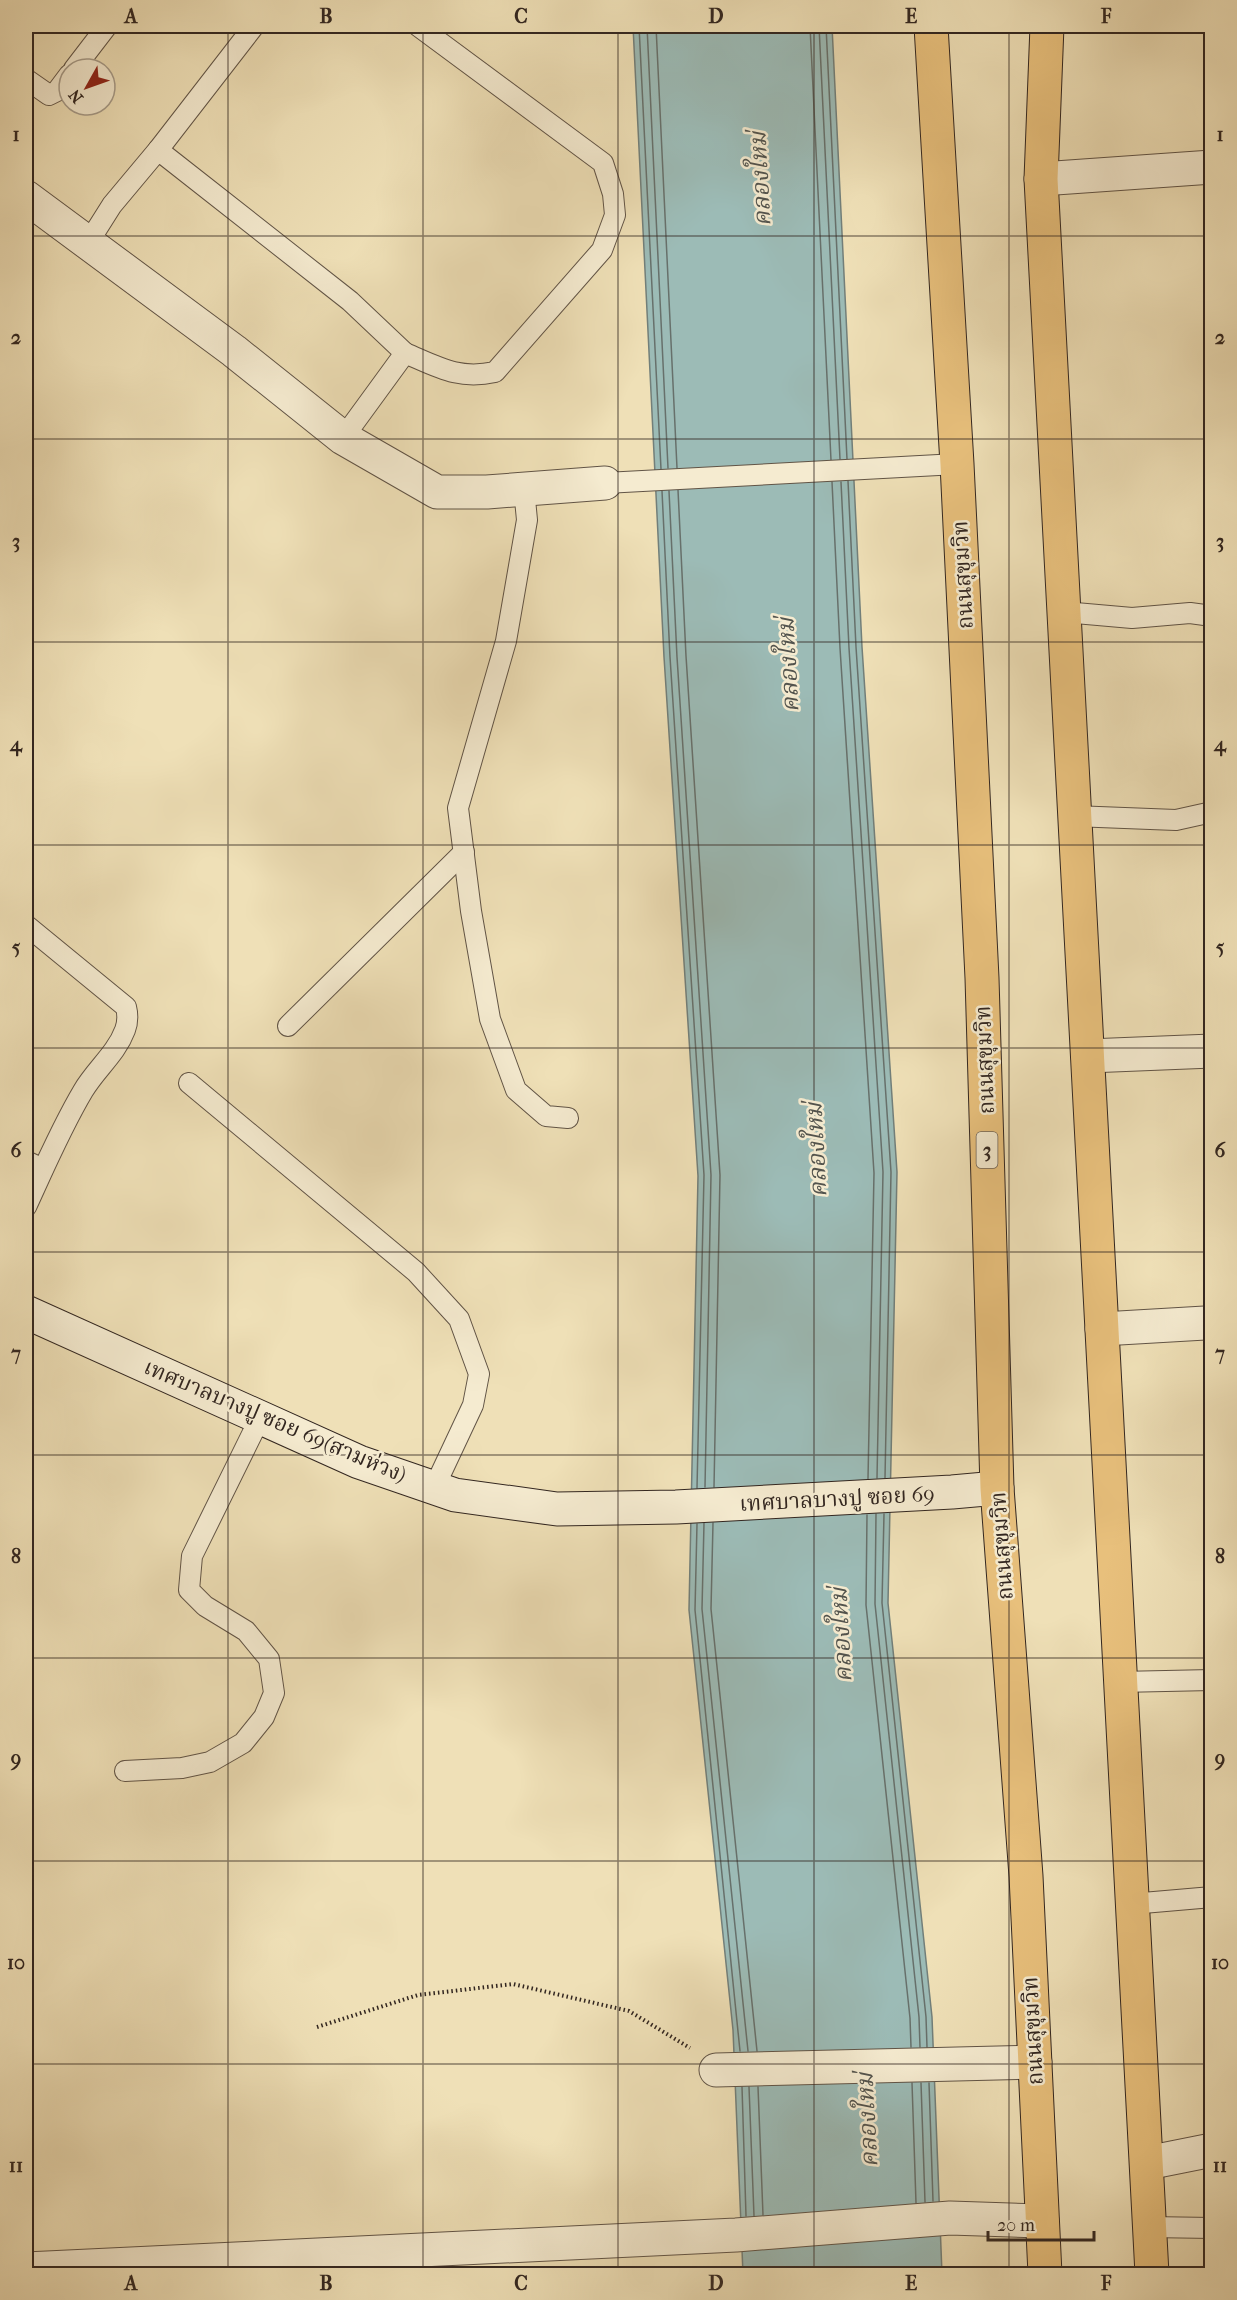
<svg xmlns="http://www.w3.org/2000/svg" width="1237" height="2300" font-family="'IM FELL French Canon','Noto Serif Thai',serif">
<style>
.water{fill:#9cbbb6;stroke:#727f7a;stroke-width:1.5}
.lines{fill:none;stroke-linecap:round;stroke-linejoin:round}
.shore{stroke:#67706b;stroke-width:1.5}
.lane-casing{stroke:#615446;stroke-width:22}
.street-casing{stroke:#615446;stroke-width:35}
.secondary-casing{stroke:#322620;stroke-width:35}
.highway-casing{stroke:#322620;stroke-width:35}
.path{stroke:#322620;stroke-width:4;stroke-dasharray:1.5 3;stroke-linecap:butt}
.lane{stroke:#f5ebd0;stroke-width:20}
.street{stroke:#f5ebd0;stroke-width:33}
.secondary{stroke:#f5ebd0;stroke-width:33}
.highway{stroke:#e8c07c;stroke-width:33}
.grid{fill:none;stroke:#322620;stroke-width:1.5;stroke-opacity:0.55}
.labels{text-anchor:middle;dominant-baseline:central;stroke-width:5;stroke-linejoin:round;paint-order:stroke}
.shield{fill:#f5ebd0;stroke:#6c6155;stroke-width:1.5}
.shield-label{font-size:21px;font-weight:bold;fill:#322620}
.street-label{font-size:22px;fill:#322620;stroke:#f5ebd0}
.water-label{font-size:24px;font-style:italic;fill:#52534d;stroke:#f5ebd0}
.neatline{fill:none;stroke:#322620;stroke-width:2}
.grid-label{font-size:20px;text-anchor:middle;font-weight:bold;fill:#322620}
</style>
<rect width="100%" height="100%" fill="#efe0b7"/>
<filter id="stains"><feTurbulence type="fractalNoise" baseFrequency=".00333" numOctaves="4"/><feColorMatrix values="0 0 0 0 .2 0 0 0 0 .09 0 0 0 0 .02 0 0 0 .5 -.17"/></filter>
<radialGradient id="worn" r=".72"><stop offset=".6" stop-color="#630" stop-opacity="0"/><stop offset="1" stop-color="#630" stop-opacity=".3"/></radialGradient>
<polygon class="water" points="633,26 832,26 862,647 897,1172 888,1603 932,2017 942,2274 743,2274 733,2030 689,1610 698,1176 664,657"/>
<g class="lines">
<g class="shore">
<polyline points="639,26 661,469"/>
<polyline points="647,26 668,468"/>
<polyline points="656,26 677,468"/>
<polyline points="810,26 831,460"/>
<polyline points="819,26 840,459"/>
<polyline points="826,26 847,459"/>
<polyline points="848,481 856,647 891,1172 885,1478"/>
<polyline points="832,482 840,648 874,1173 868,1479"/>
<polyline points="841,482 849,648 883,1172 877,1478"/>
<polyline points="678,490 686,656 720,1175 714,1487"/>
<polyline points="662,491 670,657 704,1175 697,1488"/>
<polyline points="669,491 677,657 711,1175 705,1487"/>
<polyline points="876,1514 875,1604 919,2017 920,2047"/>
<polyline points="884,1514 882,1603 926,2017 927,2047"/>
<polyline points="867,1515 866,1605 910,2018 911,2047"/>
<polyline points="704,1523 702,1609 748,2051"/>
<polyline points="713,1523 711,1609 757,2051"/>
<polyline points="697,1524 695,1610 740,2051"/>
<polyline points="912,2083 916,2203"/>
<polyline points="921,2083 925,2202"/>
<polyline points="929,2083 933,2201"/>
<polyline points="742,2087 746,2216"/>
<polyline points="749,2087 754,2216"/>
<polyline points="758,2087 763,2215"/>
</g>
<defs>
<g id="lane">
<polyline points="74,69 107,26"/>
<polyline points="26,79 49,95 57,91 69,75"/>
<polyline points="158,150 254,26"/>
<polyline points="88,243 112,205 158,150 350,301 405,353 343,438"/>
<path d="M405,353C438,367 458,380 495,372L602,250L615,215L613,194L603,163L418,26"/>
<polyline points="605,483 957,464"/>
<polyline points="524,489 527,520 506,641 458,808 471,911 490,1019 516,1090 546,1116 568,1118"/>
<polyline points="1064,612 1132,618 1190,613 1212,616"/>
<polyline points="1073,816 1176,820 1212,812"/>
<path d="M26,925L126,1007C128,1015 128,1022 125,1030C116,1054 96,1069 83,1091C61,1128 44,1168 26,1207"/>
<polyline points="288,1026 464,852"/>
<polyline points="189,1083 416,1272 459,1319 479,1374 473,1405 434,1488"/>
<polyline points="26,1161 43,1169"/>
<polyline points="1119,1682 1212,1680"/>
<polyline points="125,1771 182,1768 210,1762 243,1743 264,1717 274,1693 269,1659 246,1631 205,1606 189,1590 192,1556 260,1418"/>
<polyline points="1131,1904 1212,1897"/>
<polyline points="1149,2227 1212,2228"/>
</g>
<g id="street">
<polyline points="1041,179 1212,167"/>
<polyline points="26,197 234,351 343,438 437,492 487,492 605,483"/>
<polyline points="1088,1056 1212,1051"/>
<polyline points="1102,1329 1205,1323"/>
<polyline points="716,2070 1035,2062"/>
<polyline points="1147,2163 1212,2150"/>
<polyline points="26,2269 736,2235 950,2218 1042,2221"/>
</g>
<polyline id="secondary" points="26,1312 359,1462 455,1495 557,1509 676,1507 952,1492 997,1488"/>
<g id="highway">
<polyline points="931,26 957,464 982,978 997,1488 1026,1876 1045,2274"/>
<polyline points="1047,26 1041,179 1152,2274"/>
</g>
</defs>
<use href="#lane" class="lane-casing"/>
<use href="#street" class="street-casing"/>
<use href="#secondary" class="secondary-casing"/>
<use href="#highway" class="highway-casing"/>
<polyline class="path" points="317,2027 418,1995 513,1984 629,2011 690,2048"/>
<use href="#lane" class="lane"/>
<use href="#street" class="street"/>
<use href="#secondary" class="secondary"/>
<use href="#highway" class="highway"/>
</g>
<path class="grid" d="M228,26V2274M423,26V2274M618,26V2274M814,26V2274M1009,26V2274M26,236H1212M26,439H1212M26,642H1212M26,845H1212M26,1048H1212M26,1252H1212M26,1455H1212M26,1658H1212M26,1861H1212M26,2064H1212"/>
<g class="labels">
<rect class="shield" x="976.5" y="1132" width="21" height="36" rx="4.5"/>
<g class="shield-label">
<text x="987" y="1150">3</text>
</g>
<g class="street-label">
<text transform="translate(963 575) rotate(-93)">ถนนสุขุมวิท</text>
<text transform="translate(985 1060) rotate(-92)">ถนนสุขุมวิท</text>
<text transform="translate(275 1421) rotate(23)">เทศบาลบางปู ซอย 69(สามห่วง)</text>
<text transform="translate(837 1499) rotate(-3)">เทศบาลบางปู ซอย 69</text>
<text transform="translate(1002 1546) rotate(-94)">ถนนสุขุมวิท</text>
<text transform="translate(1033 2031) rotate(-93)">ถนนสุขุมวิท</text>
</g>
<g class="water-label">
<text transform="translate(760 179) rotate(-93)">คลองใหม่</text>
<text transform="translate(788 665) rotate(-93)">คลองใหม่</text>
<text transform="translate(816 1150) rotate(-93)">คลองใหม่</text>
<text transform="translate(841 1635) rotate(-93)">คลองใหม่</text>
<text transform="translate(867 2120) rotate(-93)">คลองใหม่</text>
</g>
</g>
<rect width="1237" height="2300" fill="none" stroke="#efe0b7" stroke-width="66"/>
<g transform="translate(87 87) rotate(230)"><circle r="28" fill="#f5ebd0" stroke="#a79c8a" stroke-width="1.5"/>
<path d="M0-4.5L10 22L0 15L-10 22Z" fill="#8f2418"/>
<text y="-9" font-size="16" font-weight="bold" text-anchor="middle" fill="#322620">N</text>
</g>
<path d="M988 2231v9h106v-9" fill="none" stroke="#322620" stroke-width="3"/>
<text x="997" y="2231" font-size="18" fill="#322620" stroke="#f5ebd0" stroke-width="4.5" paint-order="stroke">20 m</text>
<rect x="33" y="33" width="1171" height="2234" class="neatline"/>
<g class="grid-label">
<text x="131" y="23">A</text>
<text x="326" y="23">B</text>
<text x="521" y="23">C</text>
<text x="716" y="23">D</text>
<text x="911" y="23">E</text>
<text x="1106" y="23">F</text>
<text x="16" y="141">1</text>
<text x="1220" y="141">1</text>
<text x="16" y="344">2</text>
<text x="1220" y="344">2</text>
<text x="16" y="548">3</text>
<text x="1220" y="548">3</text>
<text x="16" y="751">4</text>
<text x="1220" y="751">4</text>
<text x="16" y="954">5</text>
<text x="1220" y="954">5</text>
<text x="16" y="1157">6</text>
<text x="1220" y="1157">6</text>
<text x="16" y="1360">7</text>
<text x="1220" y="1360">7</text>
<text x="16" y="1563">8</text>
<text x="1220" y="1563">8</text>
<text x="16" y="1766">9</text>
<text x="1220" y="1766">9</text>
<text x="16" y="1969">10</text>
<text x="1220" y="1969">10</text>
<text x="16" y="2172">11</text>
<text x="1220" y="2172">11</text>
<text x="131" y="2290">A</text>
<text x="326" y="2290">B</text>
<text x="521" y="2290">C</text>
<text x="716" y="2290">D</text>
<text x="911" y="2290">E</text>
<text x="1106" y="2290">F</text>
</g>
<rect width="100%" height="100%" filter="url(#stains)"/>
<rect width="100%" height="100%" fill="url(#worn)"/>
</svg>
